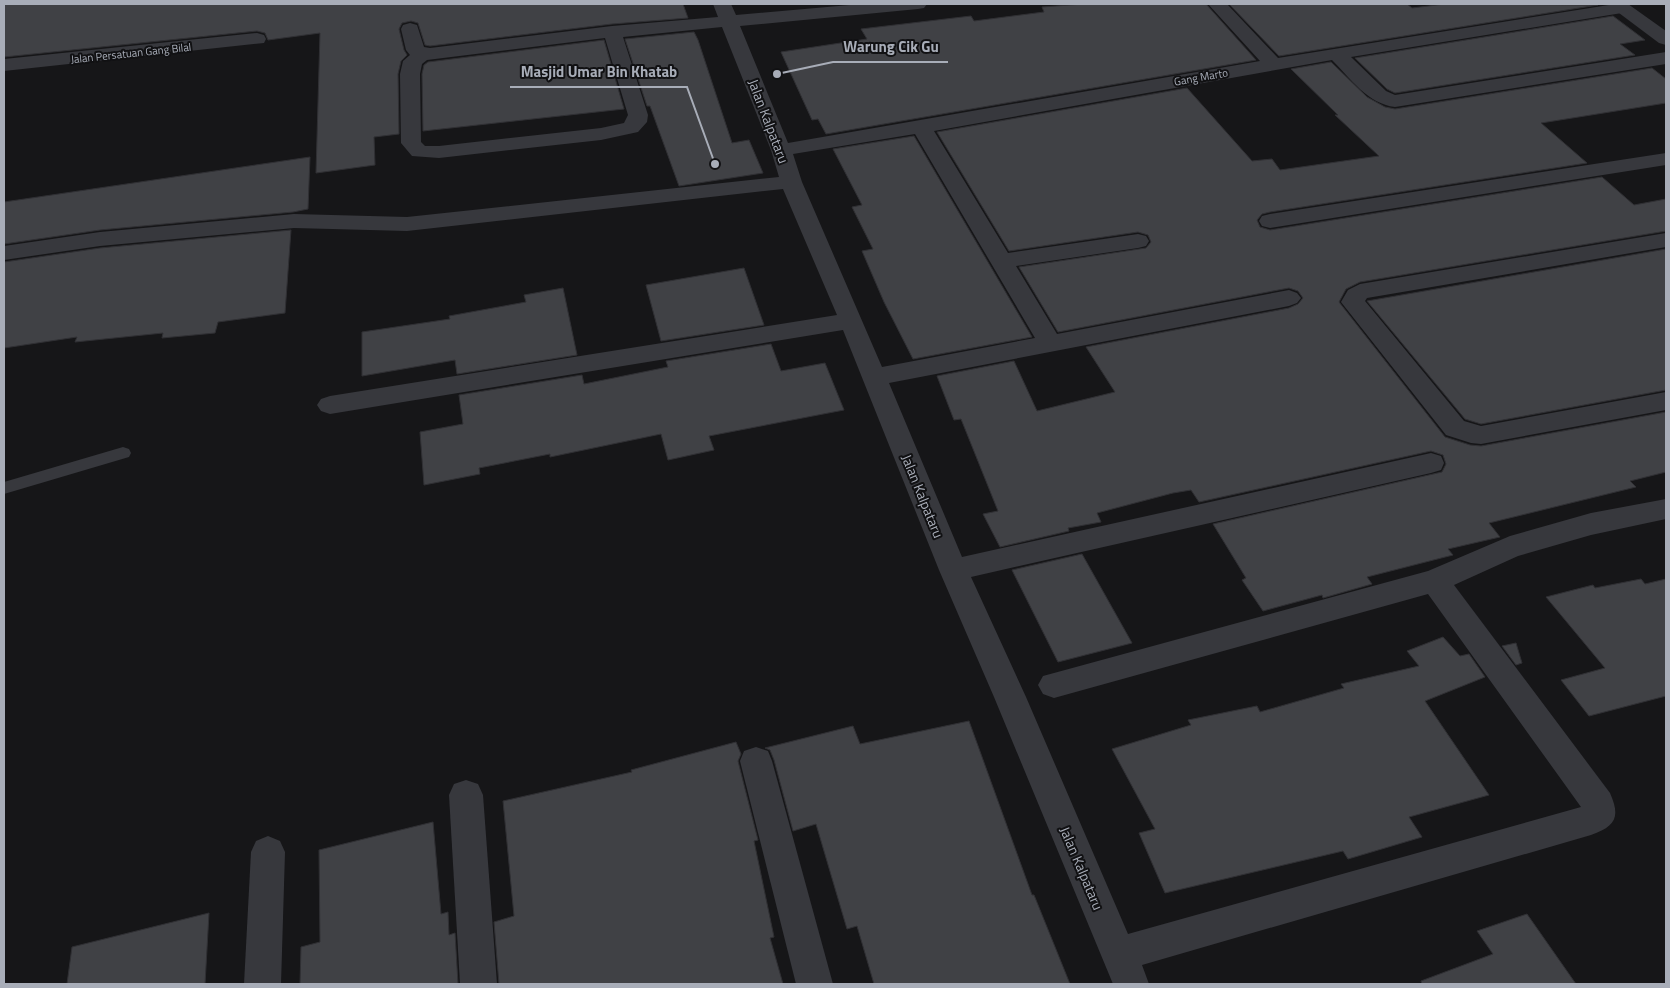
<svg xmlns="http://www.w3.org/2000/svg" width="1670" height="988" font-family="'Titillium Web',sans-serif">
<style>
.building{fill:#404145;stroke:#303034}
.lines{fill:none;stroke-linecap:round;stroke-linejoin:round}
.service{fill:#37383d;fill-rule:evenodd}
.minor{fill:#37383d;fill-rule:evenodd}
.tertiary{fill:#37383d;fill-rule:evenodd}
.labels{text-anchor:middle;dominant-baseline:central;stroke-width:4;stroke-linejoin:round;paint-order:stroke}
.far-street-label{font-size:11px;fill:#a8adb8;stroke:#111113}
.street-label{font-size:14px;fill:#a8adb8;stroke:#111113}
.leader{fill:none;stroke:#a8adb8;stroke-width:2}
.callout-dot{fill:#a8adb8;stroke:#111113;stroke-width:2}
.callout-label{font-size:15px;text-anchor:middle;font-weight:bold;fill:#a8adb8;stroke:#111113;stroke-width:4;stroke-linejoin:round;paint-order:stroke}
</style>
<rect width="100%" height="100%" fill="#161618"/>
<g class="building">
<polygon points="4,4 683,4 688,18 612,24 430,46 425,45 418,23 411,21 402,23 399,29 404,50 407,55 401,61 398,74 399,134 374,137 375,165 316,173 320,33 268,40 265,33 257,31 4,57"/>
<polygon points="1084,4 1206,4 1256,60 826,134 818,119 812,120 781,52 867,39 861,29 971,16 974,21 1044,12 1042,7"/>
<polygon points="1229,4 1407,4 1412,8 1445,4 1598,5 1279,56"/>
<polygon points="1613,16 1645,40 1620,44 1635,55 1395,93 1387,89 1355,58"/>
<polygon points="694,32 698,40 732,143 749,140 763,173 679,186 650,106 647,106 625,39"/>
<polygon points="604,40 624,109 423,131 422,74 424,65 428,62"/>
<polygon points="1331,62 1367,97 1385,107 1395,109 1652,68 1666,79 1666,103 1541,123 1587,163 1270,212 1262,214 1257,220 1260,227 1270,230 1602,177 1634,205 1666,199 1666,231 1360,282 1346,289 1339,302 1445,437 1470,445 1481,446 1666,412 1666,472 1630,481 1636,487 1489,523 1500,537 1448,549 1453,555 1367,577 1372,584 1323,598 1322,595 1263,611 1242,580 1246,578 1213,524 1442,472 1446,464 1443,455 1431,451 1199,502 1191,490 1173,493 1097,513 1101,522 1068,528 1069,531 1000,547 983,514 998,511 961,419 954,420 937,376 1014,361 1037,411 1115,392 1086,347 1289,308 1298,304 1303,298 1298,291 1289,288 1058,332 1019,267 1146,248 1151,242 1148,235 1138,232 1009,251 937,132 1187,88 1252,161 1272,159 1280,170 1379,156 1335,115 1338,115 1291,69"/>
<polygon points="914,136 1032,337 913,359 884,302 862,251 873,249 852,207 862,205 833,149"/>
<polygon points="310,157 308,209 293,212 100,230 4,244 4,202"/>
<polygon points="291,230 285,313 218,322 215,333 162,338 163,333 75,342 77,337 4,348 4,262 100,248"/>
<polygon points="1666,249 1666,390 1481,424 1465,419 1367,301"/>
<polygon points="744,268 764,325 661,341 646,285"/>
<polygon points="563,288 577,355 457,374 455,360 362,376 362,332 450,319 449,316 526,302 524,295"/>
<polygon points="771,344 781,371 825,363 844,410 709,436 714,450 668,460 661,434 550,457 550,454 479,468 480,474 424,485 420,432 463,424 459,395 582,375 584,384 668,367 666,361"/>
<polygon points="1082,554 1132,643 1058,662 1012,570"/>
<polygon points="1641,579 1645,584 1666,579 1666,696 1589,716 1561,680 1605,668 1546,597 1593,585 1595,588"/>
<polygon points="1443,637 1460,656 1469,654 1485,677 1425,701 1489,795 1409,817 1422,837 1348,859 1343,851 1165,893 1139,833 1155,829 1112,749 1191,725 1188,720 1257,706 1260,712 1344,688 1341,684 1419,666 1407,651"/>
<polygon points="1516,643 1522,663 1516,665 1502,646"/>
<polygon points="969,721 1032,895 1034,895 1070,984 874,984 857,926 847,929 816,824 793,831 774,760 770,750 765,748 853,726 860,744"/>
<polygon points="736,742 741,754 738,761 758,840 754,841 774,937 770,938 783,984 499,984 494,922 514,916 503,801 632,772 631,770"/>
<polygon points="433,822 441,914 448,912 449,935 455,933 458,984 300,984 301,947 320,942 319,850"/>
<polygon points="209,913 205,984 67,984 72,947"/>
<polygon points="1527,914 1576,984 1422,984 1421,981 1493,954 1477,931"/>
</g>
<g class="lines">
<polygon class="service" points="123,447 129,449 131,453 129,457 4,494 4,482"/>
<g class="minor">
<path d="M713,4H731L736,15L861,4H927L924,8L918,9L740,26L788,143L1260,61L1208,4H1227L1278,58L1615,4H1628L1631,8L1628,12L1622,13L1351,57L1386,91L1395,95L1666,52V64L1395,107C1368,104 1350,78 1332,60L934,131L1008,253L1138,234L1146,236L1149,241L1146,246L1138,248L1016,266L1057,334L1289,290L1297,293L1301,298L1297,303L1289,306L889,383L962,557L1431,453L1441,456L1444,463L1441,470L1431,473L971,577L1026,697L1128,934L1581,807L1428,594L1054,698L1043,694L1038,685L1043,676L1428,571L1510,536L1591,513L1666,499V519L1591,535L1518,556L1454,585L1610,793C1621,818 1615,826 1591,835L1142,965L1149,984H1113L994,697L939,570L843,330L330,414L321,411L317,405L321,399L330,396L837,315L783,189L407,231L294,228L100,246L4,260V246L100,232L294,214L407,217L779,177L771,150L722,27L623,37L648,115L647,122L638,132L601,140L439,158L412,156L401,143L400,74L403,61L410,55L406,50L401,29L403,25L410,23L417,25L424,47L430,48L612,26L718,17ZM605,38L628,115L624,123L601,128L439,146H425L421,142L420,74L422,64L427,60ZM915,134L1035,338L882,367L802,182L793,154Z"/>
<polygon points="257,33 264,35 266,39 264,43 4,71 4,59"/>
<polygon points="1666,153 1666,165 1270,228 1262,226 1259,221 1262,216 1270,214"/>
<polygon points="1666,233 1666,247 1367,298 1365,301 1464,421 1481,426 1666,392 1666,410 1481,444 1471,443 1446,435 1341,302 1348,290 1360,284"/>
<polygon points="756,747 768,751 772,761 833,984 796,984 740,761 744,751"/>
<polygon points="466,780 478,784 483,795 497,984 460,984 449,795 454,784"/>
<polygon points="268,836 280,841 285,852 281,984 244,984 251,852 256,841"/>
</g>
<polygon class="tertiary" points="1607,4 1628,4 1666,31 1666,45 1659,43"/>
</g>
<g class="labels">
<g class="far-street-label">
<text transform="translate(131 53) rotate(-6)">Jalan Persatuan Gang Bilal</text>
<text transform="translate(1201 77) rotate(-10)">Gang Marto</text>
</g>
<g class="street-label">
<text transform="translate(769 121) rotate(69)">Jalan Kalpataru</text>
<text transform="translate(923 496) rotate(68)">Jalan Kalpataru</text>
<text transform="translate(1082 868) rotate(67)">Jalan Kalpataru</text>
</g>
</g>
<path class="leader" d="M777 74L833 62H948M715 164L687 87H510"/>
<g class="callout-dot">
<circle cx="777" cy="74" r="5"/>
<circle cx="715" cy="164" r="5"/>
</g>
<g class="callout-label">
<text x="891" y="52">Warung Cik Gu</text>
<text x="599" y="77">Masjid Umar Bin Khatab</text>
</g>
<rect width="1670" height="988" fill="none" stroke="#a8adb8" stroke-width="10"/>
</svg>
